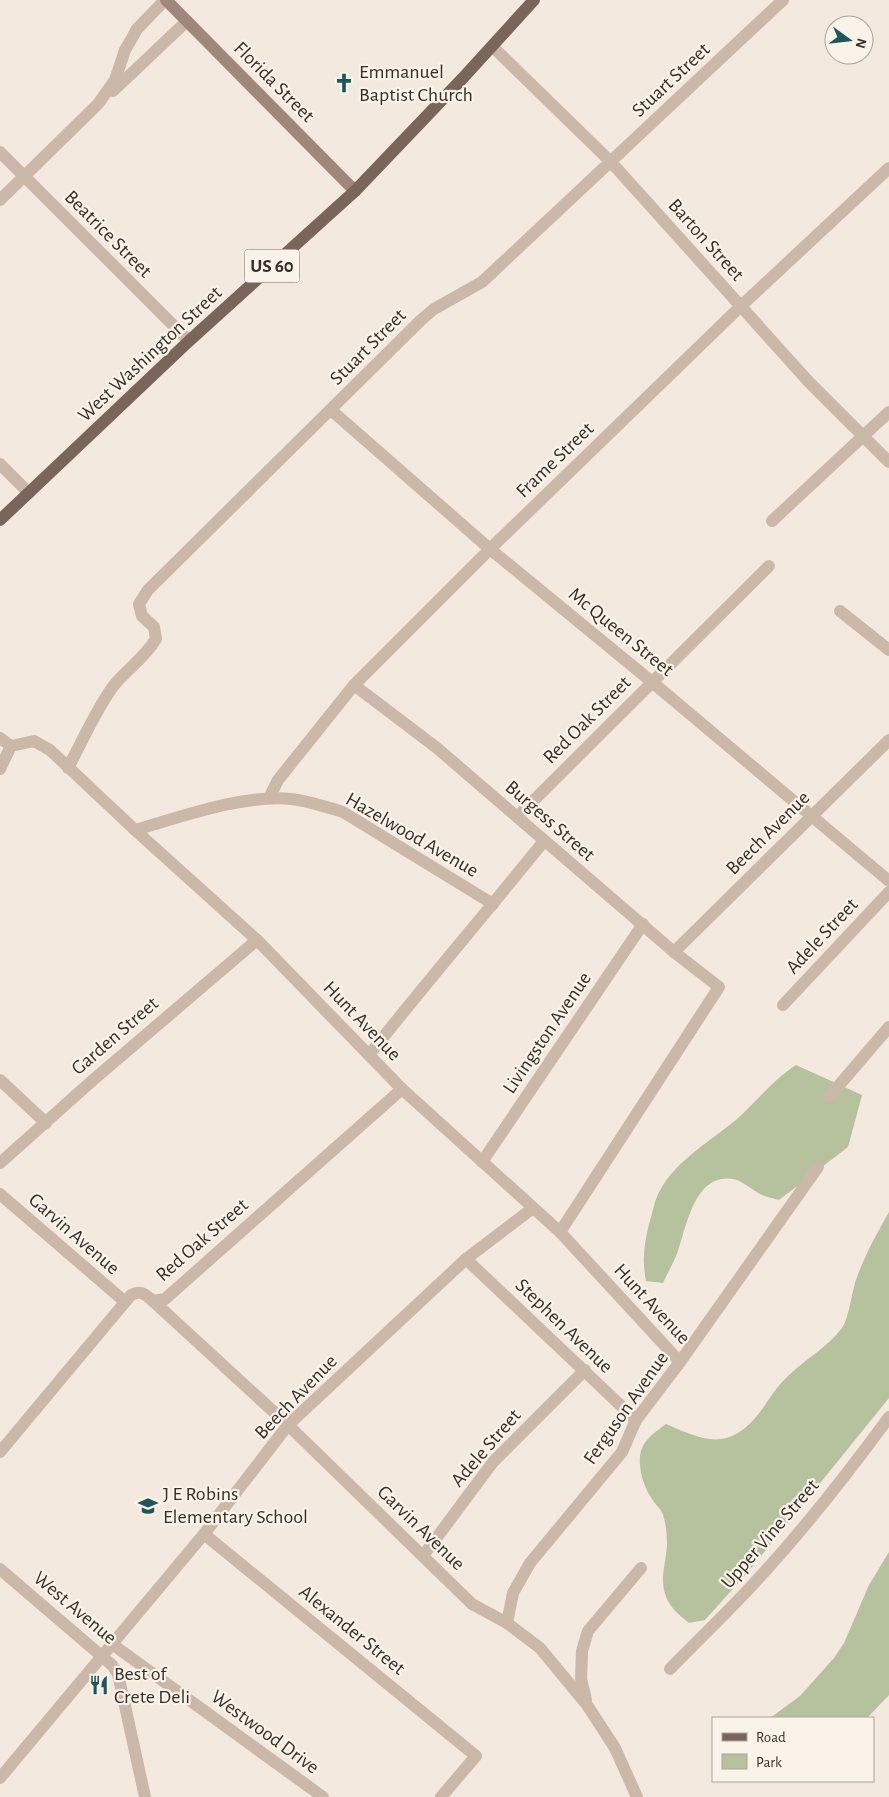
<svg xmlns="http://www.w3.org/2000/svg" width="889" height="1797" font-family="'Alegreya Sans',sans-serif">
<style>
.green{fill:#b6c29d}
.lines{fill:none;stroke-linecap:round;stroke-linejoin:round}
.street{stroke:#cbb8a9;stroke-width:12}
.secondary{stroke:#9f877b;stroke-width:12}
.primary{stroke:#7a655a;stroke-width:12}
.labels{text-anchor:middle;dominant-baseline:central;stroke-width:4.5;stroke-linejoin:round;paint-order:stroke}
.shield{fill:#faf3ea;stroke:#726963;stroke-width:1}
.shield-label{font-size:19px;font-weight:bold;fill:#382e29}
.poi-label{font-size:20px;fill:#382e29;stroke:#faf3ea;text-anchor:start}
.street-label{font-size:20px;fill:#382e29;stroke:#faf3ea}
</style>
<rect width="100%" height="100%" fill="#f3e9de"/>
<g class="green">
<path d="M796,1065L862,1095L848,1147L779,1200C772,1198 766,1197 760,1194C752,1190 742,1180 733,1179C695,1173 687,1225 678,1251C674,1262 668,1272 663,1283L646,1281C642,1261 644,1244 649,1224C652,1216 653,1207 656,1199C670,1163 710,1142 737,1119C757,1101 774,1079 796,1065Z"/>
<path d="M889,1212V1398L748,1572L705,1620L689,1623C678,1614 670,1608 665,1594C660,1576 666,1563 667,1545C667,1535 666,1524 663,1515C661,1508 655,1505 652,1499C643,1486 636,1463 642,1448C646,1438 658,1430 666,1424C705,1441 729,1452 760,1412C769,1400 776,1387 788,1376C805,1359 827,1348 842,1328C849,1319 852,1290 857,1277C865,1255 877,1233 889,1212Z"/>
<polygon points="889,1552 889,1695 867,1718 770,1718 800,1696 834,1658 844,1643 869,1585"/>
</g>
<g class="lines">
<g class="street">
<polyline points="492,46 611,162 808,381 889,462"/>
<polyline points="113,91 187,21"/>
<polyline points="0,152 189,341"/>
<polyline points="0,200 98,104 115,80 125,50 132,38 137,29 165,0"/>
<polyline points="331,410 490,549 652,682 889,881"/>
<polyline points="0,464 29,493"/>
<polyline points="772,521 889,412"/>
<polyline points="840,611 889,650"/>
<polyline points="354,685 437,748 674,952 719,987 560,1232"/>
<polyline points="0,738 11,746 34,741 50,750 135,830 257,940 402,1089 560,1232 680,1362"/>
<path d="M68,768C81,744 98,705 115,684C129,668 145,657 156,639L154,627L142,616L139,604L148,590L421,320L434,309L482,282L783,0"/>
<polyline points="0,769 11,746"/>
<polyline points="269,798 278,780 354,685 490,549 741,306 889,168"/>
<polyline points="517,817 769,566"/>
<path d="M135,830C181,817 244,794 291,799C309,801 326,807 343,812L493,904"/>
<polyline points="674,952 889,740"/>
<polyline points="783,1005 889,892"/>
<path d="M369,1055C426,983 486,913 544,841"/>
<polyline points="0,1080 46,1123"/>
<polyline points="829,1097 889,1027"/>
<polyline points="482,1162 643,924"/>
<polyline points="0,1163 93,1080 257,940"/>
<polyline points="0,1194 124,1301"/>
<polyline points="466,1259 636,1420"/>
<polyline points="153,1301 288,1425 472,1604 507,1623 540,1648 587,1705 615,1748 637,1797"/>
<path d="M0,1452L131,1295C141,1290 145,1294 153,1301L165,1299L402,1089"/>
<polyline points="204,1534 476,1756 441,1797"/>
<polyline points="423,1556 493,1462 585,1370"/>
<polyline points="0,1569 112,1665 118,1674 145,1797"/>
<polyline points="507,1623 513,1593 530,1563 622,1452 636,1420 680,1362 818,1167"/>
<polyline points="112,1644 323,1797"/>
<path d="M670,1669C699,1639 730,1610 758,1579C805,1528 848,1473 889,1417"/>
<polyline points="586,1700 581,1679 582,1651 588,1631 641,1568"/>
<polyline points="0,1778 204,1534 288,1425 466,1259 533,1208"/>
</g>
<polyline class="secondary" points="166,0 355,191"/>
<polyline class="primary" points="0,520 189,341 355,191 462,79 534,0"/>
</g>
<defs>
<symbol id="church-bare" viewBox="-9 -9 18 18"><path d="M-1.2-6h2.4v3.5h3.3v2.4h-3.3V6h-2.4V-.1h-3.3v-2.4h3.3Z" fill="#1e575a" stroke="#faf3ea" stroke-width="2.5" paint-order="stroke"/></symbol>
<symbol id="school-bare" viewBox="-9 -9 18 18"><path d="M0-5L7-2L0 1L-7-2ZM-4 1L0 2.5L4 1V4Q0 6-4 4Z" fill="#1e575a" stroke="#faf3ea" stroke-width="2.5" paint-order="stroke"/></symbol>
<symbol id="restaurant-bare" viewBox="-9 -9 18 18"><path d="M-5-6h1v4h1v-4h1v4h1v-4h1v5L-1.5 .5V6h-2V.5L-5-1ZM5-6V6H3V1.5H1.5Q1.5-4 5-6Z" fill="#1e575a" stroke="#faf3ea" stroke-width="2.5" paint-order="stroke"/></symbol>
</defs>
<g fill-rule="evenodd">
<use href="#church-bare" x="330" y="69" width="28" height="28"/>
<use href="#school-bare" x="134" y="1492" width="28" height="28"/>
<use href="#restaurant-bare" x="85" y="1671" width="28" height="28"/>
</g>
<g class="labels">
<rect class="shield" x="244.5" y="249.5" width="55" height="33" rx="4"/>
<g class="shield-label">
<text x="272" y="266">US 60</text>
</g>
<g class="poi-label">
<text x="359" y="72">Emmanuel<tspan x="359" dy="23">Baptist Church</tspan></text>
<text x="163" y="1494">J E Robins<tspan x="163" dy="23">Elementary School</tspan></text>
<text x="114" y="1674">Best of<tspan x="114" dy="23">Crete Deli</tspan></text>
</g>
<g class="street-label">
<text transform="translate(671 80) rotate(-43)">Stuart Street</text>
<text transform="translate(274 82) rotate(45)">Florida Street</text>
<text transform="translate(108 234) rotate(45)">Beatrice Street</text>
<text transform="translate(706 240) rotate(48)">Barton Street</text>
<text transform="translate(368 347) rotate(-45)">Stuart Street</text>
<text transform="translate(150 354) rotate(-43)">West Washington Street</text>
<text transform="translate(555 460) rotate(-44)">Frame Street</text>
<text transform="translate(621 632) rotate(39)">Mc Queen Street</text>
<text transform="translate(587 720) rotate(-45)">Red Oak Street</text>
<text transform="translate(550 821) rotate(41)">Burgess Street</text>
<text transform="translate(768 833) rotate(-45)">Beech Avenue</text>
<text transform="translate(412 835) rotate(30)">Hazelwood Avenue</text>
<text transform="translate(822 936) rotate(-47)">Adele Street</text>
<text transform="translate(362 1021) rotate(46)">Hunt Avenue</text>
<text transform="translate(547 1033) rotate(-56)">Livingston Avenue</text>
<text transform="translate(115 1036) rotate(-41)">Garden Street</text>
<text transform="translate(74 1234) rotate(41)">Garvin Avenue</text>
<text transform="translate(202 1240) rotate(-41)">Red Oak Street</text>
<text transform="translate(652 1304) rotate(47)">Hunt Avenue</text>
<text transform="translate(564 1326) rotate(44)">Stephen Avenue</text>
<text transform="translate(296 1397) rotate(-46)">Beech Avenue</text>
<text transform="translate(626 1408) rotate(-55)">Ferguson Avenue</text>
<text transform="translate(486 1448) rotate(-49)">Adele Street</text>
<text transform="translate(421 1528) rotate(44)">Garvin Avenue</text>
<text transform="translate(770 1534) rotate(-49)">Upper Vine Street</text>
<text transform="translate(75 1608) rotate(40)">West Avenue</text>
<text transform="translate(352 1630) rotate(39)">Alexander Street</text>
<text transform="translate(265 1732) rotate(36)">Westwood Drive</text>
</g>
</g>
<rect x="712" y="1717" width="162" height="65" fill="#faf3ea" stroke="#aca49d"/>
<rect x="722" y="1733" width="25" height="8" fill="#7a655a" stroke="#aca49d"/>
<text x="756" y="1742" font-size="15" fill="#382e29">Road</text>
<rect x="722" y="1754" width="25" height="15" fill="#b6c29d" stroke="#aca49d"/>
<text x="756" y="1767" font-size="15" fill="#382e29">Park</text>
<g transform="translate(849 40) rotate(105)"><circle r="24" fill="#faf3ea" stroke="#aca49d"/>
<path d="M0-4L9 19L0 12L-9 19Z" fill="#1e575a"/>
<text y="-8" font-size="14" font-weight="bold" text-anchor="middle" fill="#382e29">N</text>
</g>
</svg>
